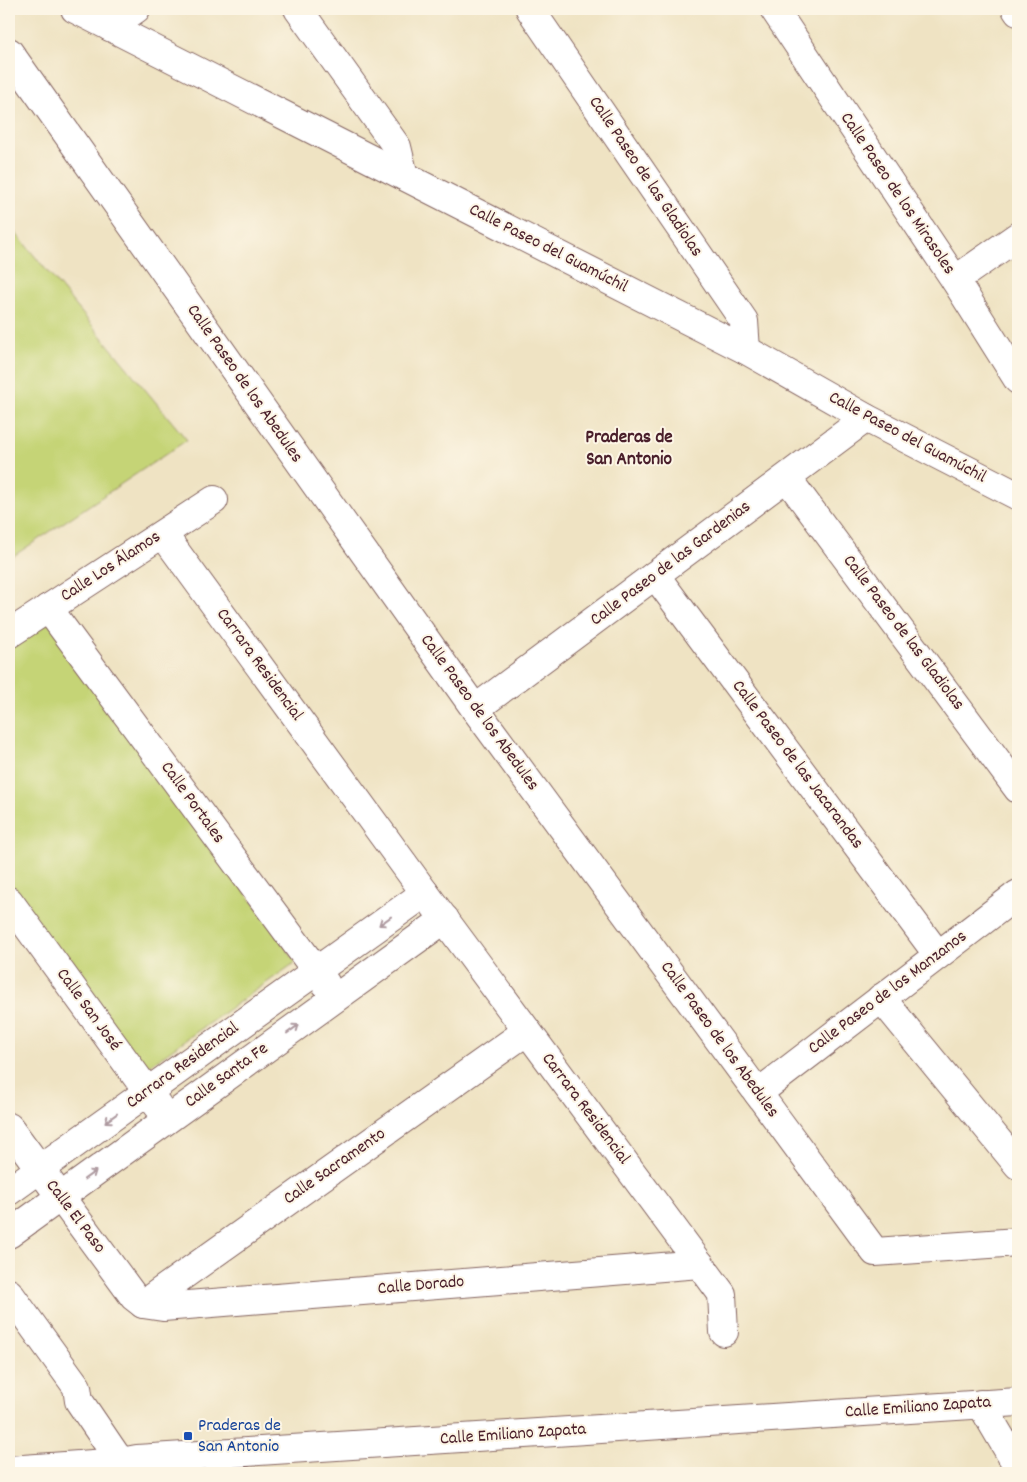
<svg xmlns="http://www.w3.org/2000/svg" width="1027" height="1482" font-family="Dekko,sans-serif">
<style>
.green{fill:#c5d476;stroke:#887a50}
.lines{fill:none;stroke-linecap:round;stroke-linejoin:round}
.street-casing{stroke:#846460;stroke-width:30}
.secondary-casing{stroke:#846460;stroke-width:30}
.street{stroke:#fff;stroke-width:28}
.secondary{stroke:#fff;stroke-width:28}
.oneway{stroke:#ae9aa0}
.transit-dot{fill:#1a4fb4;stroke:#fcf5e5;stroke-width:2}
.labels{text-anchor:middle;dominant-baseline:central;stroke-width:4;stroke-linejoin:round;paint-order:stroke}
.street-label{font-size:18px;fill:#4a1f2b;stroke:#fcf5e5}
.transit-label{font-size:18px;fill:#164399;stroke:#fcf5e5;text-anchor:start}
.neighbourhood-label{font-size:19px;font-weight:bold;fill:#4a1f2b;stroke:#fcf5e5}
</style>
<rect width="100%" height="100%" fill="#fcf5e5"/>
<filter id="ink" filterUnits="userSpaceOnUse"><feTurbulence type="fractalNoise" baseFrequency=".02" numOctaves="2"/><feDisplacementMap in="SourceGraphic" scale="10" xChannelSelector="R" yChannelSelector="G"/><feConvolveMatrix kernelMatrix="1 2 1 2 8 2 1 2 1" color-interpolation-filters="sRGB"/></filter>
<filter id="wash" filterUnits="userSpaceOnUse"><feTurbulence type="fractalNoise" baseFrequency=".0096" numOctaves="4" result="noise"/><feDisplacementMap in="SourceGraphic" scale="20" xChannelSelector="R" yChannelSelector="G"/><feGaussianBlur stdDeviation="1.12" result="paint"/><feColorMatrix in="noise" values="0 0 0 0 0 0 0 0 0 0 0 0 0 0 0 0 0 1.4 0 .05"/><feComposite in="paint" operator="in"/></filter>
<g filter="url(#wash)">
<rect width="100%" height="100%" fill="#efe3c3"/>
<g class="green">
<polygon points="9,225 187,440 9,559"/>
<polygon points="50,622 296,962 144,1069 9,888 9,649"/>
</g>
</g>
<g filter="url(#ink)">
<g class="lines">
<defs>
<g id="street">
<polyline points="75,9 746,350 866,418 1018,496"/>
<polyline points="298,9 397,147 404,176"/>
<polyline points="530,9 744,321 746,350"/>
<polyline points="774,9 955,280 1018,380"/>
<polyline points="1016,9 1018,12"/>
<polyline points="110,27 136,9"/>
<polyline points="9,52 475,709 875,1252 1018,1242"/>
<polyline points="955,280 1018,236"/>
<polyline points="787,478 1018,789"/>
<polyline points="163,534 425,893 722,1294 724,1332"/>
<polyline points="655,575 938,955"/>
<polyline points="48,608 326,984"/>
<polyline points="9,634 214,500"/>
<polyline points="475,709 866,418"/>
<polyline points="9,901 158,1106"/>
<polyline points="881,998 1018,1165"/>
<polyline points="758,1093 1018,894"/>
<polyline points="9,1127 134,1297 143,1304 163,1307 700,1264"/>
<polyline points="9,1191 425,893"/>
<polyline points="9,1234 445,919"/>
<polyline points="9,1293 77,1387 79,1401 115,1454 131,1473"/>
<polyline points="143,1304 527,1031"/>
<polyline points="981,1404 1018,1467"/>
</g>
<polyline id="secondary" points="9,1470 121,1462 137,1459 1018,1402"/>
</defs>
<use href="#street" class="street-casing"/>
<use href="#secondary" class="secondary-casing"/>
<use href="#street" class="street"/>
<use href="#secondary" class="secondary"/>
</g>
<defs><path id="oneway-shaft" d="M-6 0H5M1.5-3L5.5 0L1.5 3" fill="none" stroke-width="1.6" stroke-linecap="round" stroke-linejoin="round" transform="scale(1.25)"/></defs>
<g class="oneway">
<use href="#oneway-shaft" transform="translate(385 921) rotate(144)"/>
<use href="#oneway-shaft" transform="translate(293 1029) rotate(-36)"/>
<use href="#oneway-shaft" transform="translate(111 1118) rotate(144)"/>
<use href="#oneway-shaft" transform="translate(90 1175) rotate(-36)"/>
</g>
</g>
<rect class="transit-dot" x="183" y="1431" width="10" height="10" rx="2.5"/>
<g class="labels">
<g class="street-label">
<text transform="translate(645 177) rotate(56)">Calle Paseo de las Gladiolas</text>
<text transform="translate(897 194) rotate(56)">Calle Paseo de los Mirasoles</text>
<text transform="translate(548 249) rotate(27)">Calle Paseo del Guamúchil</text>
<text transform="translate(244 384) rotate(55)">Calle Paseo de los Abedules</text>
<text transform="translate(907 438) rotate(28)">Calle Paseo del Guamúchil</text>
<text transform="translate(671 564) rotate(-37)">Calle Paseo de las Gardenias</text>
<text transform="translate(111 567) rotate(-33)">Calle Los Álamos</text>
<text transform="translate(903 633) rotate(53)">Calle Paseo de las Gladiolas</text>
<text transform="translate(259 665) rotate(54)">Carrara Residencial</text>
<text transform="translate(479 713) rotate(54)">Calle Paseo de los Abedules</text>
<text transform="translate(797 765) rotate(53)">Calle Paseo de las Jacarandas</text>
<text transform="translate(192 803) rotate(54)">Calle Portales</text>
<text transform="translate(888 993) rotate(-37)">Calle Paseo de los Manzanos</text>
<text transform="translate(88 1010) rotate(54)">Calle San José</text>
<text transform="translate(719 1040) rotate(54)">Calle Paseo de los Abedules</text>
<text transform="translate(183 1066) rotate(-36)">Carrara Residencial</text>
<text transform="translate(227 1076) rotate(-36)">Calle Santa Fe</text>
<text transform="translate(585 1109) rotate(53)">Carrara Residencial</text>
<text transform="translate(335 1167) rotate(-35)">Calle Sacramento</text>
<text transform="translate(75 1217) rotate(53)">Calle El Paso</text>
<text transform="translate(421 1286) rotate(-5)">Calle Dorado</text>
<text transform="translate(918 1408) rotate(-4)">Calle Emiliano Zapata</text>
<text transform="translate(513 1435) rotate(-4)">Calle Emiliano Zapata</text>
</g>
<g class="transit-label">
<text x="198" y="1426">Praderas de<tspan x="198" dy="21">San Antonio</tspan></text>
</g>
<g class="neighbourhood-label">
<text x="629" y="438">Praderas de<tspan x="629" dy="22">San Antonio</tspan></text>
</g>
</g>
<rect width="1027" height="1482" fill="none" stroke="#fcf5e5" stroke-width="30"/>
</svg>
